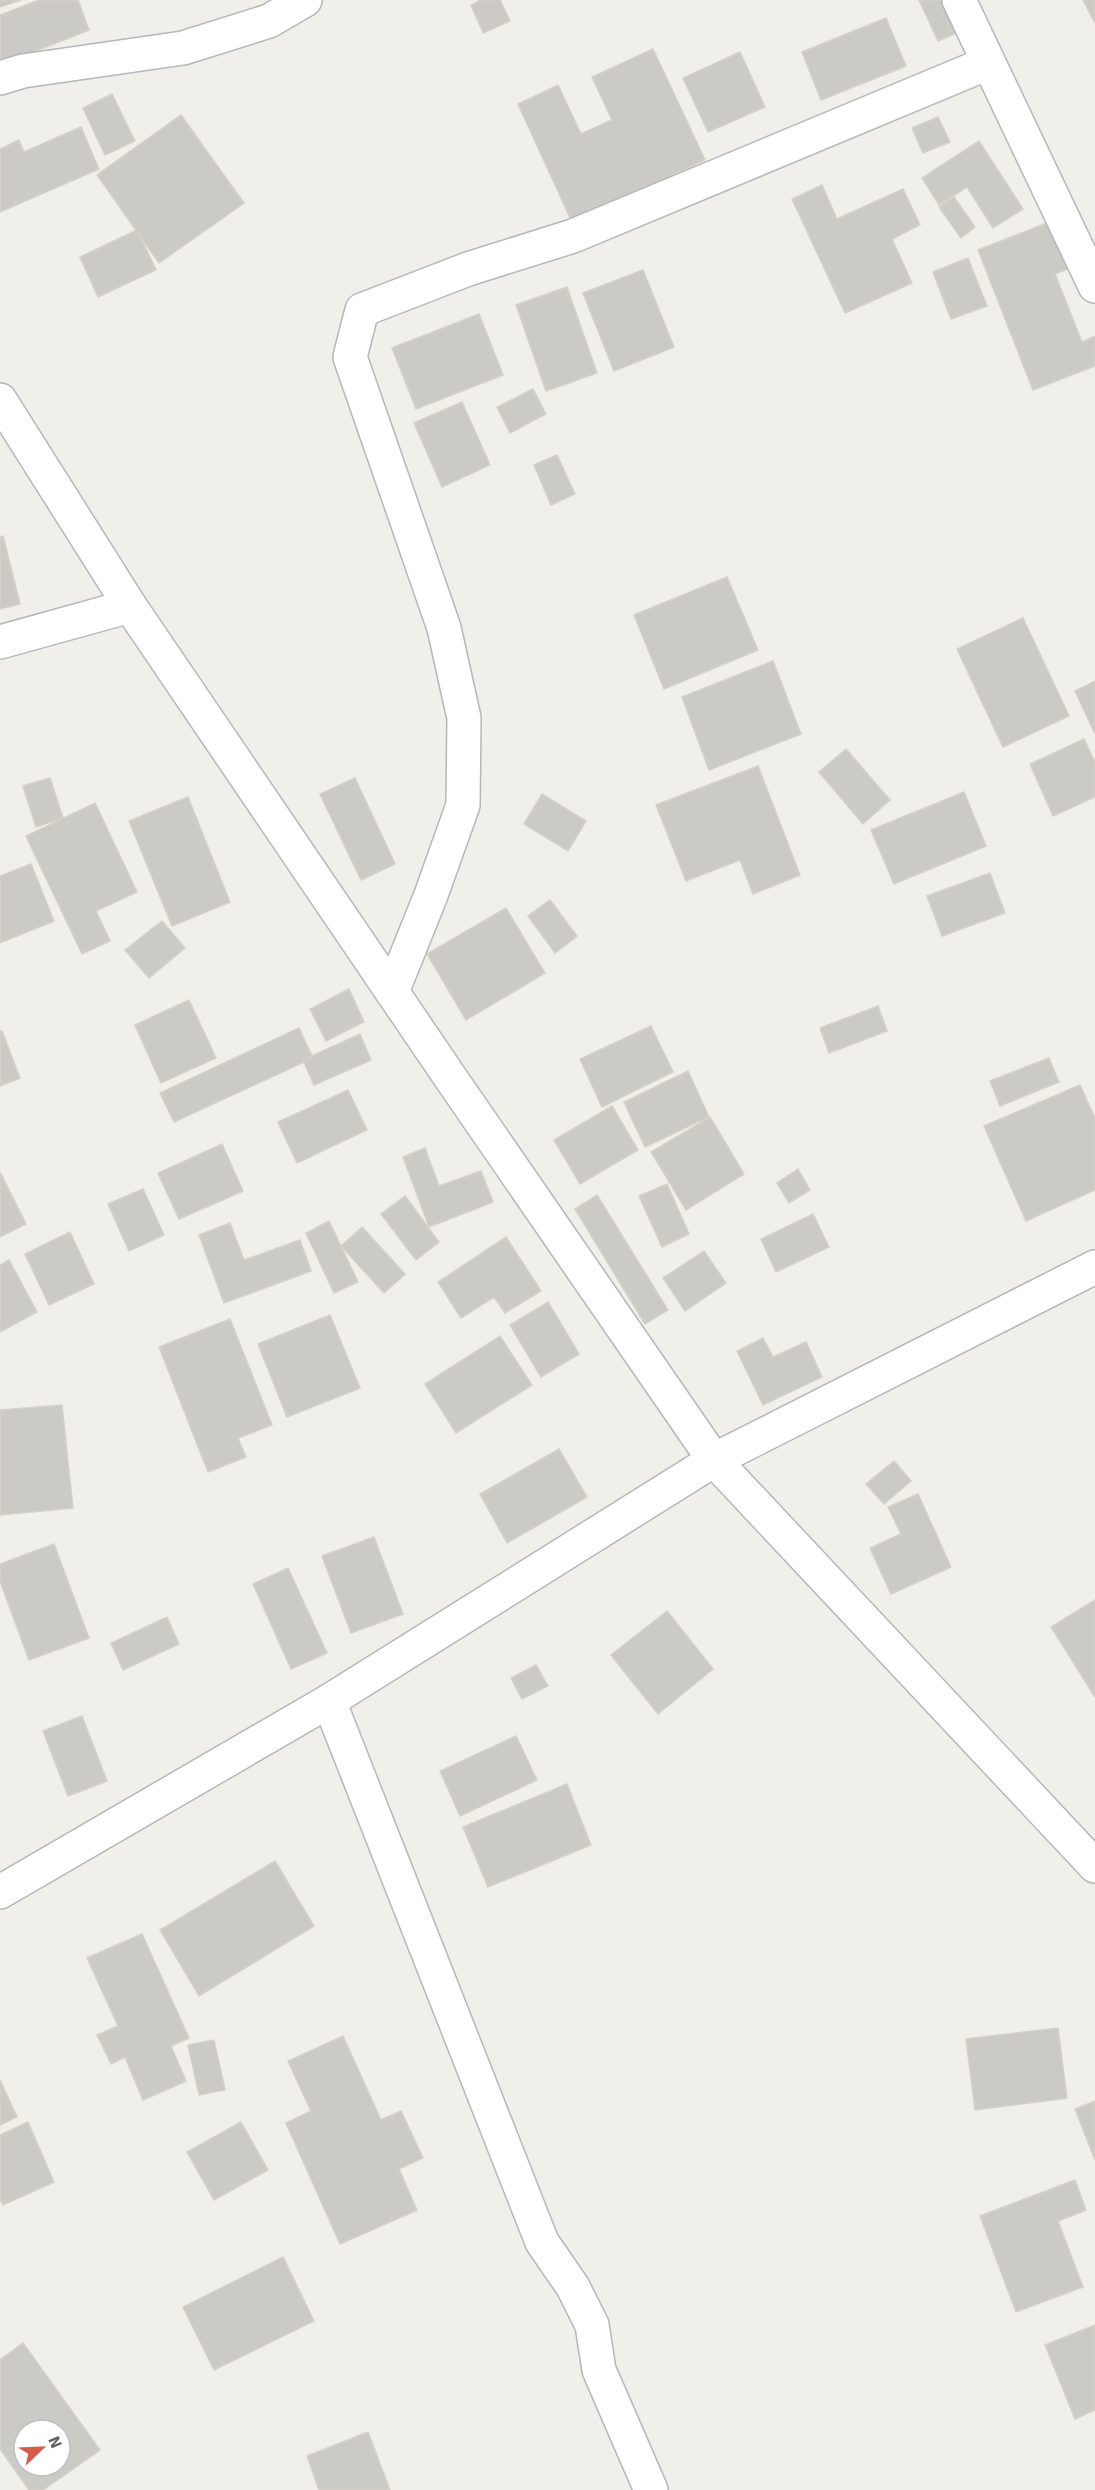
<svg xmlns="http://www.w3.org/2000/svg" width="1095" height="2490" font-family="Signika,sans-serif">
<style>
.building{fill:#cbcac5;stroke:#d4d1c7;stroke-width:1.5;fill-rule:evenodd}
.lines{fill:none;stroke-linecap:round;stroke-linejoin:round}
.minor-casing{stroke:#b5b7bb;stroke-width:36}
.minor{stroke:#fff;stroke-width:33}
</style>
<rect width="100%" height="100%" fill="#f0efe9"/>
<g class="building">
<polygon points="0,0 21,0 0,7"/>
<polygon points="39,0 78,0 89,30 0,65 0,15"/>
<polygon points="481,0 500,0 510,21 483,33 471,5"/>
<polygon points="919,0 967,0 977,24 938,41"/>
<polygon points="1083,0 1095,0 1095,23"/>
<polygon points="886,18 906,66 821,100 802,52"/>
<polygon points="653,49 705,160 572,222 518,104 558,85 581,134 612,120 592,77"/>
<polygon points="740,52 765,107 708,132 683,78"/>
<polygon points="112,94 135,141 105,155 83,108"/>
<polygon points="181,115 244,203 159,263 97,175"/>
<polygon points="938,117 950,142 923,153 912,128"/>
<polygon points="81,127 99,169 0,212 0,149 19,140 24,152"/>
<polygon points="979,141 1023,209 993,228 967,187 939,205 922,178"/>
<polygon points="822,185 837,219 903,189 920,225 892,239 912,283 845,313 792,199"/>
<polygon points="954,197 975,227 961,238 939,207"/>
<polygon points="1052,221 1070,268 1055,274 1082,342 1095,336 1095,366 1033,390 978,250"/>
<polygon points="137,230 156,270 98,297 80,257"/>
<polygon points="968,258 987,306 951,319 933,272"/>
<polygon points="643,270 674,347 614,371 583,293"/>
<polygon points="567,287 597,373 546,391 516,305"/>
<polygon points="479,314 503,375 416,409 392,348"/>
<polygon points="533,389 546,414 510,433 497,407"/>
<polygon points="462,402 490,465 442,487 414,423"/>
<polygon points="557,455 575,494 551,505 534,465"/>
<polygon points="3,536 20,604 0,609 0,537"/>
<polygon points="727,577 758,650 664,689 634,615"/>
<polygon points="1023,618 1069,716 1003,747 957,649"/>
<polygon points="773,661 801,734 709,770 682,697"/>
<polygon points="1095,681 1095,734 1075,691"/>
<polygon points="1084,739 1095,762 1095,797 1053,816 1030,764"/>
<polygon points="846,749 890,800 863,824 819,772"/>
<polygon points="758,766 800,875 753,894 740,860 686,881 656,805"/>
<polygon points="50,778 63,818 36,827 23,786"/>
<polygon points="355,778 395,864 361,880 320,794"/>
<polygon points="964,792 986,846 894,884 871,830"/>
<polygon points="542,794 586,821 568,851 524,824"/>
<polygon points="188,797 230,902 172,926 129,821"/>
<polygon points="95,803 137,892 96,911 110,941 82,954 26,836"/>
<polygon points="31,864 54,921 0,943 0,876"/>
<polygon points="990,873 1005,913 942,936 927,896"/>
<polygon points="550,900 577,936 555,953 528,916"/>
<polygon points="506,908 545,973 466,1020 427,954"/>
<polygon points="162,921 185,948 149,978 125,950"/>
<polygon points="349,989 364,1022 326,1041 310,1009"/>
<polygon points="189,1000 216,1058 161,1083 135,1025"/>
<polygon points="878,1006 887,1031 829,1053 820,1028"/>
<polygon points="651,1026 673,1072 602,1107 580,1059"/>
<polygon points="299,1028 313,1058 174,1122 160,1093"/>
<polygon points="0,1031 2,1031 20,1078 0,1086"/>
<polygon points="360,1034 371,1060 314,1085 303,1060"/>
<polygon points="1049,1058 1059,1082 1000,1106 990,1081"/>
<polygon points="688,1071 709,1117 645,1147 624,1102"/>
<polygon points="1080,1085 1095,1118 1095,1190 1026,1221 984,1126"/>
<polygon points="348,1090 367,1130 297,1163 278,1122"/>
<polygon points="612,1106 638,1150 580,1184 554,1140"/>
<polygon points="710,1117 744,1174 686,1210 651,1152"/>
<polygon points="222,1144 243,1191 179,1219 158,1173"/>
<polygon points="425,1148 439,1186 481,1171 493,1202 429,1227 403,1157"/>
<polygon points="798,1169 810,1190 789,1203 777,1183"/>
<polygon points="0,1172 26,1224 0,1237"/>
<polygon points="667,1184 689,1234 662,1247 639,1196"/>
<polygon points="143,1189 164,1235 129,1251 108,1204"/>
<polygon points="597,1195 668,1310 645,1324 575,1209"/>
<polygon points="405,1196 439,1242 416,1260 381,1214"/>
<polygon points="813,1214 829,1247 776,1272 761,1239"/>
<polygon points="329,1221 358,1282 334,1293 306,1233"/>
<polygon points="230,1223 244,1260 300,1240 311,1271 224,1303 199,1235"/>
<polygon points="362,1227 405,1274 384,1293 341,1246"/>
<polygon points="70,1232 94,1284 49,1305 25,1254"/>
<polygon points="506,1237 541,1291 505,1313 494,1297 461,1318 438,1282"/>
<polygon points="704,1251 726,1283 685,1311 663,1278"/>
<polygon points="9,1260 37,1312 0,1332 0,1265"/>
<polygon points="548,1302 579,1354 541,1377 510,1325"/>
<polygon points="330,1315 360,1388 287,1417 258,1344"/>
<polygon points="230,1319 272,1425 238,1438 246,1457 208,1472 159,1347"/>
<polygon points="500,1336 532,1385 456,1433 425,1384"/>
<polygon points="763,1338 773,1357 806,1342 822,1377 763,1405 737,1351"/>
<polygon points="62,1405 73,1508 0,1515 0,1410"/>
<polygon points="559,1449 587,1497 507,1543 480,1494"/>
<polygon points="894,1461 911,1481 884,1504 866,1484"/>
<polygon points="918,1494 951,1567 891,1594 870,1548 901,1534 888,1507"/>
<polygon points="374,1537 403,1614 351,1633 322,1556"/>
<polygon points="54,1544 89,1638 29,1660 0,1581 0,1564"/>
<polygon points="288,1568 327,1653 291,1669 253,1584"/>
<polygon points="1095,1600 1095,1697 1051,1627"/>
<polygon points="667,1611 713,1669 658,1714 611,1655"/>
<polygon points="167,1617 179,1644 123,1670 111,1643"/>
<polygon points="536,1665 548,1686 522,1699 511,1678"/>
<polygon points="82,1716 107,1781 68,1796 43,1731"/>
<polygon points="516,1736 537,1780 460,1816 440,1771"/>
<polygon points="567,1784 591,1845 488,1887 463,1827"/>
<polygon points="275,1861 314,1926 199,1996 160,1930"/>
<polygon points="142,1934 189,2038 171,2046 186,2081 143,2100 125,2057 111,2064 97,2035 118,2026 87,1958"/>
<polygon points="1058,2028 1067,2098 975,2110 966,2039"/>
<polygon points="343,2036 381,2120 401,2111 423,2158 399,2169 417,2210 340,2244 286,2123 311,2111 288,2061"/>
<polygon points="214,2040 225,2090 199,2095 188,2045"/>
<polygon points="0,2080 17,2117 0,2125"/>
<polygon points="1095,2101 1095,2160 1075,2109"/>
<polygon points="28,2122 54,2182 3,2205 0,2199 0,2135"/>
<polygon points="241,2122 268,2170 214,2200 187,2152"/>
<polygon points="1075,2180 1086,2210 1058,2221 1083,2287 1016,2312 980,2216"/>
<polygon points="283,2257 314,2321 214,2370 183,2307"/>
<polygon points="1095,2325 1095,2410 1075,2419 1045,2345"/>
<path d="M23,2343L100,2450L43,2490H29L0,2449V2360ZM24,2430H60V2466H24Z"/>
<polygon points="368,2432 390,2490 319,2490 307,2456"/>
</g>
<g class="lines">
<defs>
<g id="minor">
<polyline points="959,0 1095,286"/>
<polyline points="0,78 23,71 183,48 269,21 305,0"/>
<polyline points="0,400 130,606 452,1080 714,1460 1095,1866"/>
<polyline points="0,642 130,606"/>
<polyline points="392,992 431,895 463,805 464,718 444,628 350,357 362,310 468,269 573,236 988,63"/>
<polyline points="329,1701 542,2242 573,2287 592,2325 599,2370 651,2490"/>
<polyline points="0,1892 329,1701 714,1460 1095,1267"/>
</g>
</defs>
<use href="#minor" class="minor-casing"/>
<use href="#minor" class="minor"/>
</g>
<g transform="translate(42 2448) rotate(67)"><circle r="28" fill="#ffffff" stroke="#bfc0c2" stroke-width="1.5"/>
<path d="M0-4.5L10 22L0 15L-10 22Z" fill="#d65d49"/>
<text y="-9" font-size="16" font-weight="bold" text-anchor="middle" fill="#606267">N</text>
</g>
</svg>
